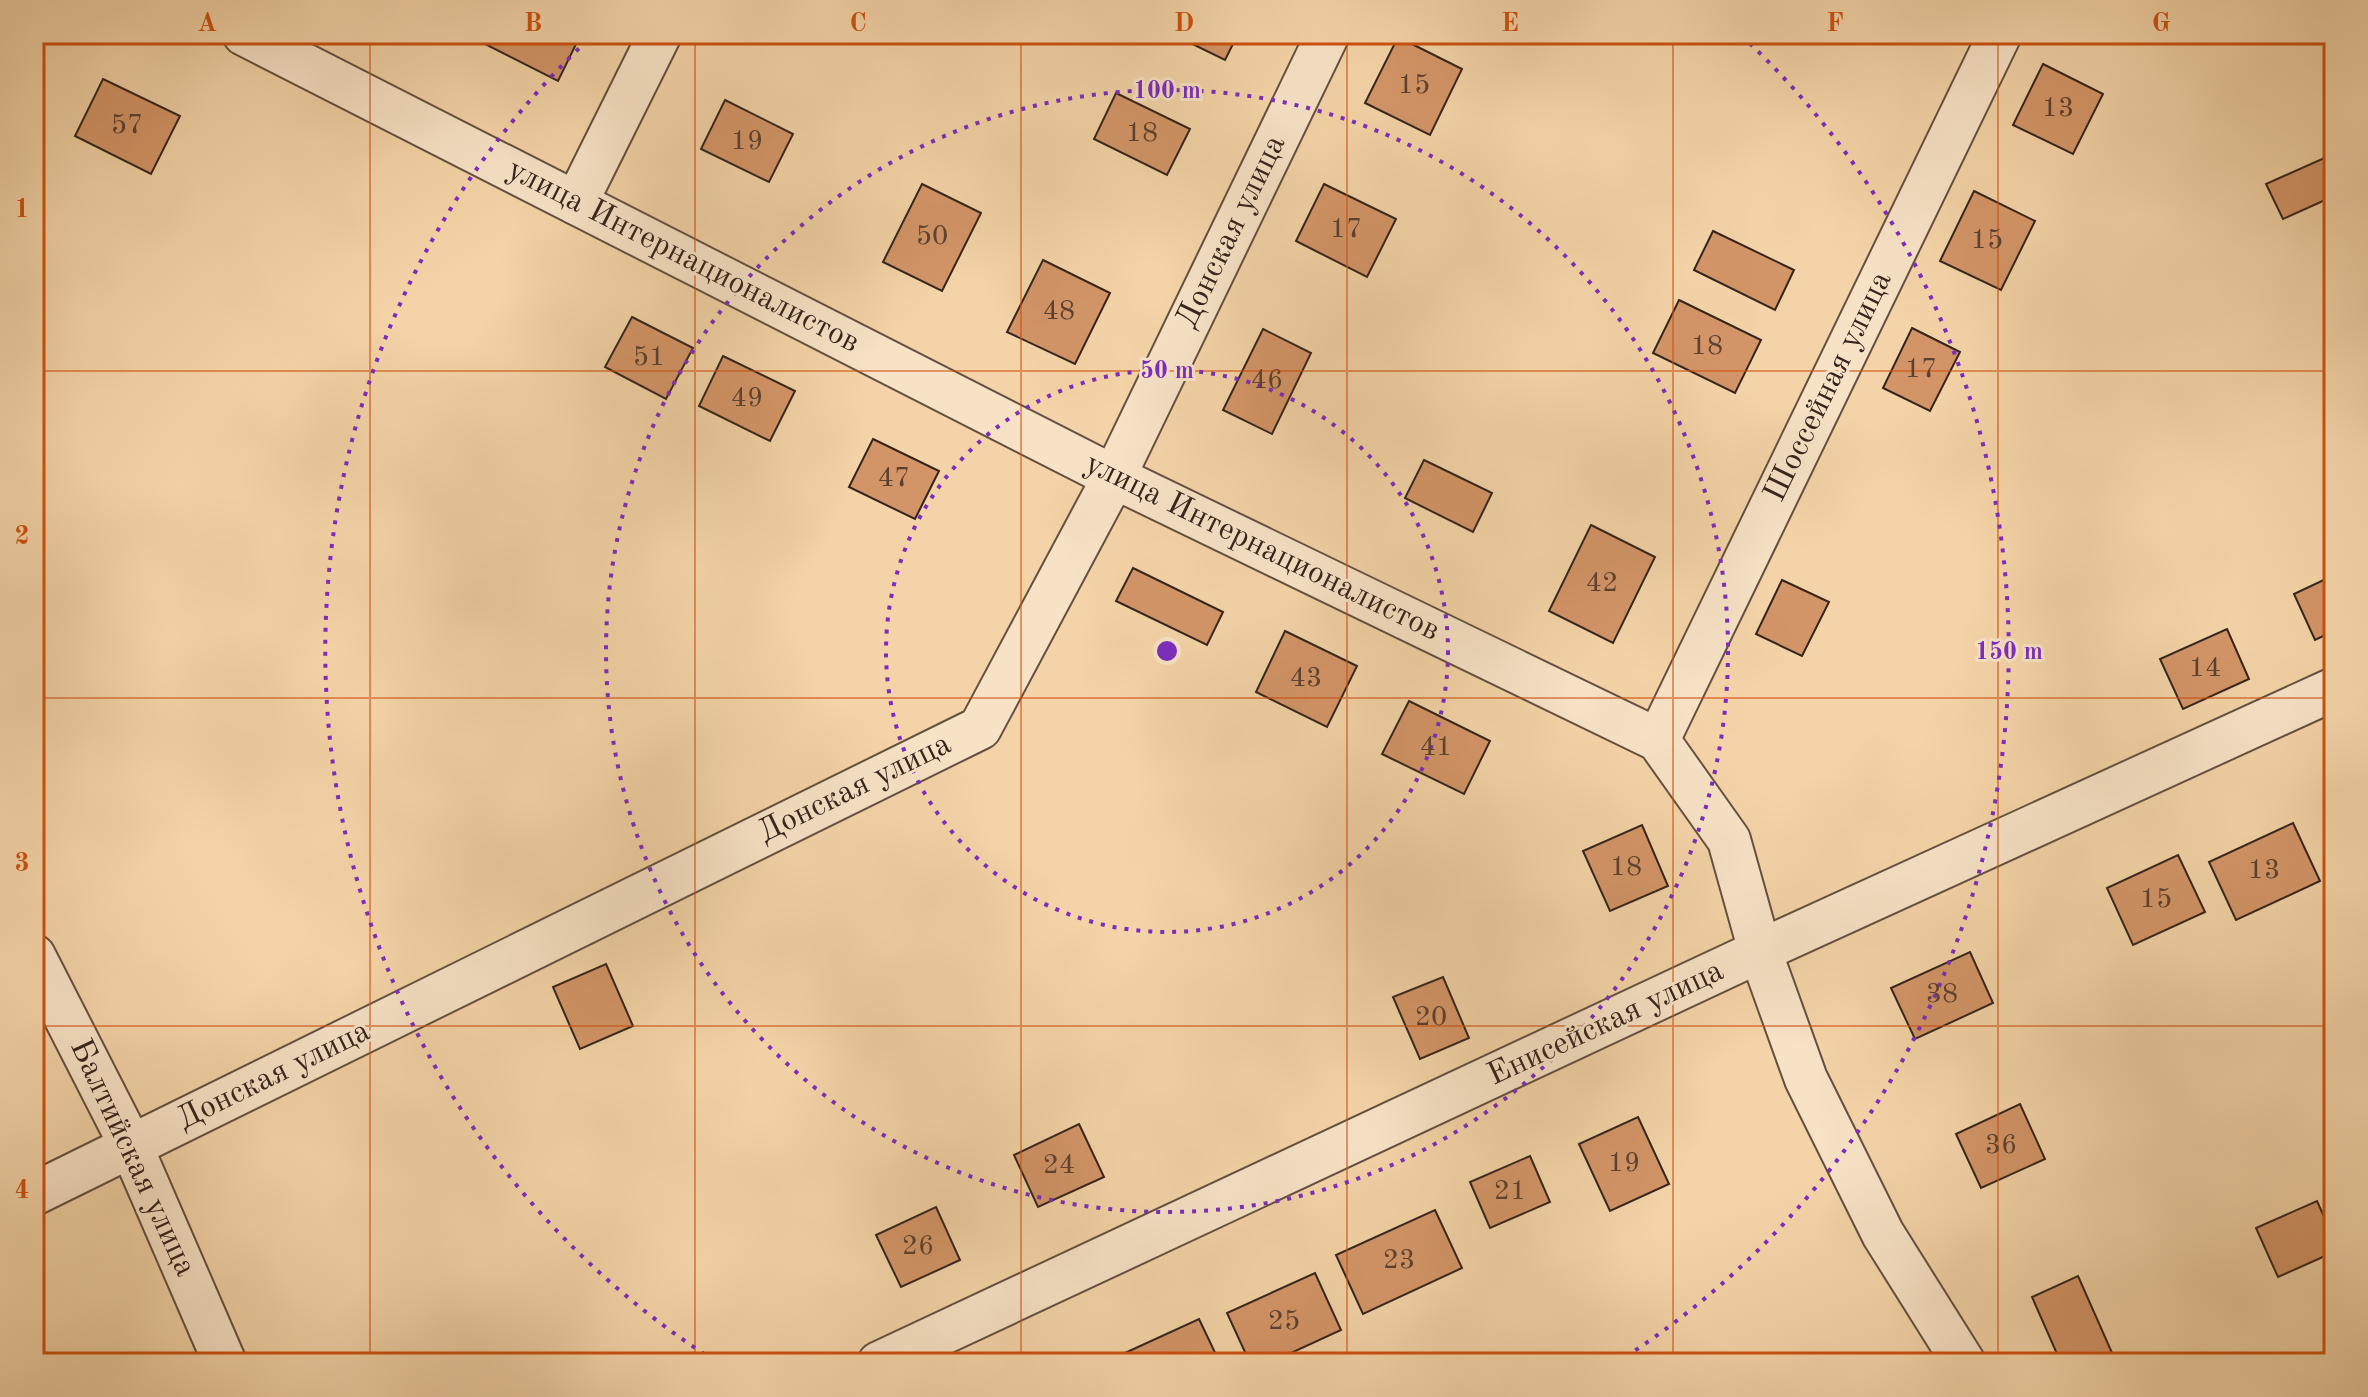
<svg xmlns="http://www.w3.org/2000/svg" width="2368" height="1397" font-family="'Old Standard TT',serif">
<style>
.building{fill:#d39567;stroke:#35241d;stroke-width:2}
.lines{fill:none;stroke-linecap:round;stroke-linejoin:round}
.minor-casing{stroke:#645040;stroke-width:46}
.minor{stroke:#f7e2c6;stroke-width:42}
.grid{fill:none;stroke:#cd510f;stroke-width:2;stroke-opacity:0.55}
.ring{fill:none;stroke:#7b2cbf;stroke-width:4;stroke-dasharray:4 8}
.labels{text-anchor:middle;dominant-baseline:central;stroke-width:6;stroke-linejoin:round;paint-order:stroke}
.number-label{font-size:28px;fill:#5c4030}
.street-label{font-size:32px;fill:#35241d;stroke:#f7e2c6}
.centre{fill:#7b2cbf;stroke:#f7e2c6;stroke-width:4}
.ring-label{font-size:24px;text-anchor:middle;font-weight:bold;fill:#7b2cbf;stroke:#f7e2c6;stroke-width:6;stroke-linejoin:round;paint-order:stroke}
.neatline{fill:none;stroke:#cd510f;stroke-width:3}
.grid-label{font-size:26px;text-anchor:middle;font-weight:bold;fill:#cd510f}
</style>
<rect width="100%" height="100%" fill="#f3d3a7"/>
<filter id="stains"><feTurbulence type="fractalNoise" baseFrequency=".0025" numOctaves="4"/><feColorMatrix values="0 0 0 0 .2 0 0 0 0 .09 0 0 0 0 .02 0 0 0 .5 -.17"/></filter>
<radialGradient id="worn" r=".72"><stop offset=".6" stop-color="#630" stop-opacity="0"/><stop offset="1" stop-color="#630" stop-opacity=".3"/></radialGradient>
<g class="building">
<polygon points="482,34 581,34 558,81 479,41"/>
<polygon points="1172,34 1238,34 1225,60"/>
<polygon points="1398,37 1462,69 1430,135 1365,103"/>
<polygon points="2043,64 2103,94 2073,154 2013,125"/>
<polygon points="103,79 180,116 151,174 75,136"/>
<polygon points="1116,93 1190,129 1167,175 1094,139"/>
<polygon points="725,100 793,134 769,182 701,149"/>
<polygon points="2331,155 2334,160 2334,196 2283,219 2266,184"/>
<polygon points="922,184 981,213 942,291 883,262"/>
<polygon points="1324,184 1396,219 1367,277 1296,241"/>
<polygon points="1974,191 2035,221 2001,290 1940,261"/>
<polygon points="1713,231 1794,270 1775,310 1694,270"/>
<polygon points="1043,260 1110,293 1075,364 1007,332"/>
<polygon points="1679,300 1761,340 1735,393 1653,353"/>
<polygon points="632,317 693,348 666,399 605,367"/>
<polygon points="1912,328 1960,352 1930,411 1883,388"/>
<polygon points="1263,329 1311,353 1272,434 1223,410"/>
<polygon points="723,356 795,391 770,441 699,406"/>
<polygon points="873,439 939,471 915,519 849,487"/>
<polygon points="1424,460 1492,493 1473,532 1405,498"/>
<polygon points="1591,525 1655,557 1613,643 1549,611"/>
<polygon points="1133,568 1223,612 1207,645 1116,601"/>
<polygon points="2334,575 2334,631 2315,640 2294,594"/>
<polygon points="1782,580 1829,602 1802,656 1756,634"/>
<polygon points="2227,629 2249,679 2183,709 2160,659"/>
<polygon points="1285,631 1357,666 1327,727 1256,692"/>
<polygon points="1409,701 1490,741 1464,794 1382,754"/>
<polygon points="2293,823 2320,881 2236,920 2209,862"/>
<polygon points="1642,825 1668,886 1610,911 1583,851"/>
<polygon points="2178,855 2205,912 2133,945 2107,888"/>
<polygon points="1970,952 1993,1003 1915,1039 1891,988"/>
<polygon points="606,964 633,1026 580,1049 553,987"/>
<polygon points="1443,977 1469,1038 1420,1059 1393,997"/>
<polygon points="2020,1104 2045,1159 1981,1188 1956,1134"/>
<polygon points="1638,1117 1669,1184 1610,1211 1579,1144"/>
<polygon points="1079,1124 1104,1177 1038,1207 1014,1155"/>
<polygon points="1530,1156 1550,1202 1490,1228 1470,1182"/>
<polygon points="2317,1201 2334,1239 2334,1252 2278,1277 2256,1228"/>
<polygon points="936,1207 960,1260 901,1287 876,1235"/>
<polygon points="1435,1210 1462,1268 1363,1314 1336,1255"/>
<polygon points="1315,1273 1341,1330 1269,1363 1250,1363 1227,1313"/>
<polygon points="2078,1276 2113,1355 2096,1363 2061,1363 2032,1297"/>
<polygon points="1199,1319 1220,1363 1103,1363"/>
</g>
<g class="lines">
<defs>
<g id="minor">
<polyline points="244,34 1114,477 1658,740 1729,840 1760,951 1806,1079 1883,1234 1964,1363"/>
<polyline points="576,203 660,34"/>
<polyline points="1658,740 2000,34"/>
<polyline points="34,956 131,1146 225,1363"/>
<polyline points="34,1194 980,728 1114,477 1328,34"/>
<polyline points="879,1363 1760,951 2334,689"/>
</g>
</defs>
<use href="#minor" class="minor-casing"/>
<use href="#minor" class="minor"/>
</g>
<path class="grid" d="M370,34V1363M695,34V1363M1021,34V1363M1347,34V1363M1673,34V1363M1998,34V1363M34,371H2334M34,698H2334M34,1026H2334"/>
<g class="ring">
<circle cx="1167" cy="651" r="281"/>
<circle cx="1167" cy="651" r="561"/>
<path d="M715 1361A842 842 0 0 1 593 35M1741 35A842 842 0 0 1 1619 1361"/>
</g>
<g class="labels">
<g class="number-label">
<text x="1414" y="86">15</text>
<text x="2058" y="109">13</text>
<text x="127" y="126">57</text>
<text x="1142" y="134">18</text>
<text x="747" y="142">19</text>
<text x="1346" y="230">17</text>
<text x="932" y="237">50</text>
<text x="1987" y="241">15</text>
<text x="1059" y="312">48</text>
<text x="1707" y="347">18</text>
<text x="649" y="358">51</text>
<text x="1921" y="370">17</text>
<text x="1267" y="381">46</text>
<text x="747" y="399">49</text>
<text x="894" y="479">47</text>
<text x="1602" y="584">42</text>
<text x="2205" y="669">14</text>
<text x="1306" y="679">43</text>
<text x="1436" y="748">41</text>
<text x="1626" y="868">18</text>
<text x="2264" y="871">13</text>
<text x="2156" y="900">15</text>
<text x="1942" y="995">38</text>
<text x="1431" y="1018">20</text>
<text x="2001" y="1146">36</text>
<text x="1624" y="1164">19</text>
<text x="1059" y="1166">24</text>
<text x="1510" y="1192">21</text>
<text x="918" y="1247">26</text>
<text x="1399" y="1261">23</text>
<text x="1284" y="1322">25</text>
</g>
<g class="street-label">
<text transform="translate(1232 232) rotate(-64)">Донская улица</text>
<text transform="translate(683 257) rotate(27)">улица Интернационалистов</text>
<text transform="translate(1829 387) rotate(-64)">Шоссейная улица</text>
<text transform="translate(1262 548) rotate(26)">улица Интернационалистов</text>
<text transform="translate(855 789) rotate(-26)">Донская улица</text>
<text transform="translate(1606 1024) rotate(-25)">Енисейская улица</text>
<text transform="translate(274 1076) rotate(-26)">Донская улица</text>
<text transform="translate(132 1158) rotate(65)">Балтийская улица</text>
</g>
</g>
<circle cx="1167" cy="651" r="12" class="centre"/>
<g class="ring-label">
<text x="1167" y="98">100 m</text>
<text x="1167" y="378">50 m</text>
<text x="2009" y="659">150 m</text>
</g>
<rect width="2368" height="1397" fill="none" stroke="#f3d3a7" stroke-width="88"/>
<rect x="44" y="44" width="2280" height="1309" class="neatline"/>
<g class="grid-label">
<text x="207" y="31">A</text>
<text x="533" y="31">B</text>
<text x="858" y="31">C</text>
<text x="1184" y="31">D</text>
<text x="1510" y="31">E</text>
<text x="1835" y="31">F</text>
<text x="2161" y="31">G</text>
<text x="22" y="217">1</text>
<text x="22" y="544">2</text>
<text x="22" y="871">3</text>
<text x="22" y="1198">4</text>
</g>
<rect width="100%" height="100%" filter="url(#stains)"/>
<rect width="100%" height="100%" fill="url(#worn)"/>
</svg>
